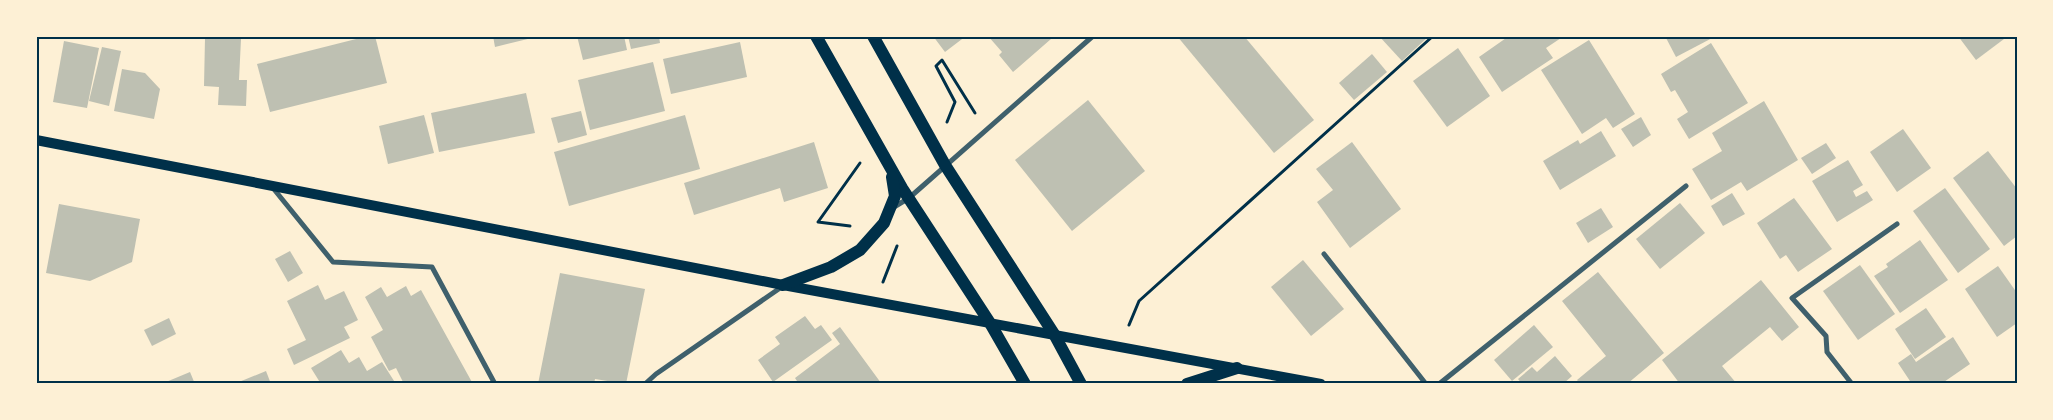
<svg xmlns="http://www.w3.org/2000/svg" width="2053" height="420" font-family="Karla,sans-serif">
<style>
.building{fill:#bec0b2}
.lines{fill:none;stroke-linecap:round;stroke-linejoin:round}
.path{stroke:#003049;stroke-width:3}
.minor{stroke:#3f606c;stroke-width:5}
.secondary{stroke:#003049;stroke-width:10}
.primary{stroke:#003049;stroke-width:12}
.neatline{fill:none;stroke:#003049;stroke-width:2}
</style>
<rect width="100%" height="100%" fill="#fdf0d5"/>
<g class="building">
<polygon points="368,36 375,36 387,83 270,112 257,64"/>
<polygon points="493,36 536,36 536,37 495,47"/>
<polygon points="577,36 624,36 627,50 583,60"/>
<polygon points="628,36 659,36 660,43 631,49"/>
<polygon points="933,36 966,36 945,52"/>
<polygon points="988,36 1049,36 1051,39 1013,72 999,55 1002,52"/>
<polygon points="1177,36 1244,36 1314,120 1274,153"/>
<polygon points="1379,36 1429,36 1402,61"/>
<polygon points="1509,36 1564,36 1546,48 1553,58 1502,92 1479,57"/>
<polygon points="1665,36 1716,36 1676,57"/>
<polygon points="1958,36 2008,36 1976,60"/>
<polygon points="205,38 241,39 239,80 247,80 246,106 218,105 219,87 204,86"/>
<polygon points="1589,40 1635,114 1613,128 1606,118 1582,134 1541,70"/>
<polygon points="64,41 99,48 87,108 53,102"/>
<polygon points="740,42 747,77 671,94 663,59"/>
<polygon points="1711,43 1748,103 1689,139 1677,119 1688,112 1675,90 1671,92 1661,74"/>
<polygon points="102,47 121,51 109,106 89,101"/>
<polygon points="1458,48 1490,96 1447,127 1413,81"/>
<polygon points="1372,54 1387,72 1354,100 1339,83"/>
<polygon points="653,62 665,111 590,130 578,80"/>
<polygon points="122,69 145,73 160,89 154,119 114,111"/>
<polygon points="526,93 535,133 439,152 431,113"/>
<polygon points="1088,100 1145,171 1072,231 1015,160"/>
<polygon points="1764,101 1798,160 1747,191 1741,182 1711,200 1692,169 1722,151 1712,133"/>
<polygon points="581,111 587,135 558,143 551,118"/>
<polygon points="424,115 434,153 388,164 379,126"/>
<polygon points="685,115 700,169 569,206 554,152"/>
<polygon points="1641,117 1651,135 1633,147 1621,129"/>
<polygon points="1903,129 1931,168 1897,192 1870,152"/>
<polygon points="1601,131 1616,156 1560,190 1543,161 1578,140 1580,144"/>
<polygon points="814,142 828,188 784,202 780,188 694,215 684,183"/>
<polygon points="1352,142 1401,209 1350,248 1317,202 1333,190 1316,169"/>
<polygon points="1826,143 1836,158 1812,174 1801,158"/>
<polygon points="1988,151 2017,189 2017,236 2004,246 1953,178"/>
<polygon points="1848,160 1863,185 1853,191 1856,197 1867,191 1873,200 1837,222 1812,181"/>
<polygon points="1945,188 1990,249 1958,273 1913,211"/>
<polygon points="1732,193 1745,214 1723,226 1711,206"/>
<polygon points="1794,198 1832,249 1798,272 1786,255 1780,259 1757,223"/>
<polygon points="1680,203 1705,233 1660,269 1636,239"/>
<polygon points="59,204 140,219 132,262 90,281 46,273"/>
<polygon points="1601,208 1613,227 1588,243 1576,223"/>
<polygon points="1920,240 1948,280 1900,313 1874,276 1888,267 1886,264"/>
<polygon points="290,251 303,273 288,282 275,259"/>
<polygon points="1303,260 1344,309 1311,336 1271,287"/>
<polygon points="1860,265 1895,314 1858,340 1823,291"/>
<polygon points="1998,266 2017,293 2017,323 1997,337 1965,289"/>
<polygon points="1598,272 1664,353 1627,384 1580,384 1577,380 1606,356 1562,301"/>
<polygon points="560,273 645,289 626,384 595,379 594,384 538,384"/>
<polygon points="1761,280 1799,327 1782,341 1770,327 1722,366 1737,384 1680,384 1662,360"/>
<polygon points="318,285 325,300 344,291 358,320 344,327 350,338 294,365 287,349 306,340 287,301"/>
<polygon points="406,286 411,296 421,290 473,384 404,384 396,368 389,371 371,337 383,330 365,297 381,287 387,297"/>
<polygon points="1926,308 1946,337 1915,359 1895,329"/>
<polygon points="805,316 815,329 821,325 832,340 773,382 758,360 780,344 775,337"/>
<polygon points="169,318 176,334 152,346 144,330"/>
<polygon points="1534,325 1553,347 1512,381 1494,360"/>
<polygon points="840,327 881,383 799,384 795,378 840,344 832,333"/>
<polygon points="1953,337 1970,364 1941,384 1912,384 1898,363 1911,354 1916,362"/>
<polygon points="341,350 349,363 359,357 367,371 382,362 396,384 321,384 311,368"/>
<polygon points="1555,356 1572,376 1563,384 1522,384 1518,379 1532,367 1537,372"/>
<polygon points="266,371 271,384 234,384"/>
<polygon points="190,372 195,384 167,384 166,382"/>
</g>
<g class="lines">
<g class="path">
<polyline points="947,122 955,102 936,66 942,60 975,113"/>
<polyline points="850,226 818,222 860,163"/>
<polyline points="883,282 897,246"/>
<polyline points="1129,325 1139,301 1433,36"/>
</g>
<g class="minor">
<polyline points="273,188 333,262 432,267 495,384"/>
<polyline points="894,207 909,198 1093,36"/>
<polyline points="1324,254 1426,384"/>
<polyline points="645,384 656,374 783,286"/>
<polyline points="1439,384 1686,186"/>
<polyline points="1852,384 1827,352 1826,336 1792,298 1897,224"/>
</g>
<polyline class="secondary" points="36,140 783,285 1321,384"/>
<g class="primary">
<polyline points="816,36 902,188 990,323 1025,384"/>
<polyline points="873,36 945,165 1054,334 1081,384"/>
<polyline points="783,285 831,267 860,250 884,223 895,196 892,177"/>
<polyline points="1187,384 1237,368"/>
</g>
</g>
<rect width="2053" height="420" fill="none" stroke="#fdf0d5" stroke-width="75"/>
<rect x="38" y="38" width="1978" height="344" class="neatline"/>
</svg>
